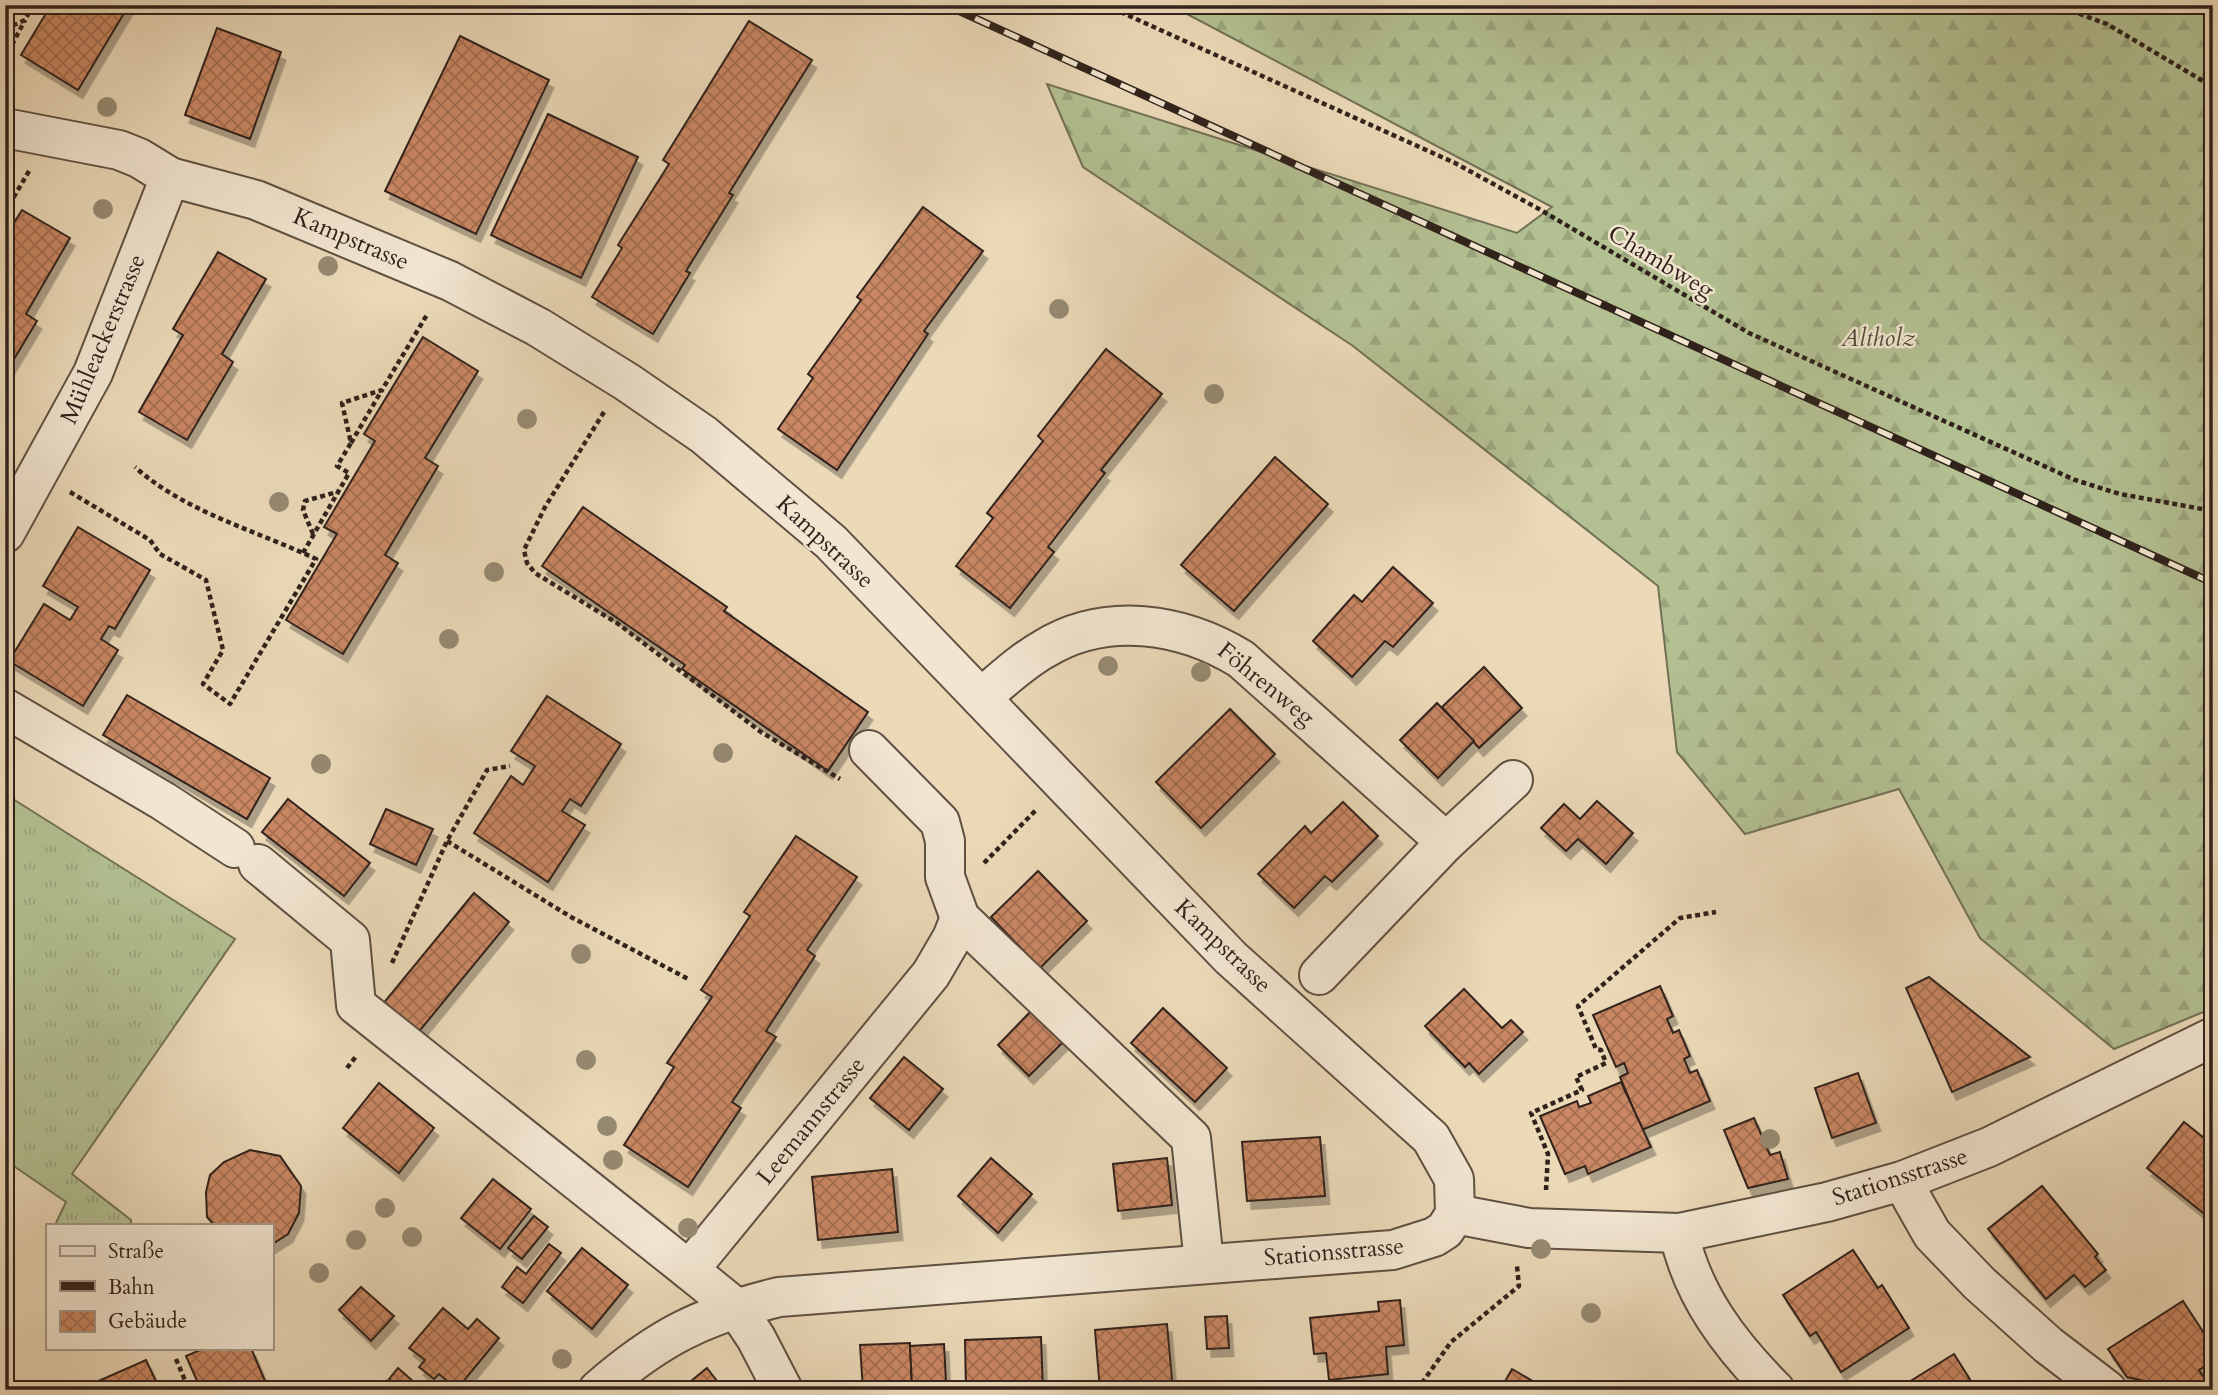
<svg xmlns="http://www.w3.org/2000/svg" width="2218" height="1395" font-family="Cardo,serif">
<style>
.grass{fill:url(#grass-tufts);stroke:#727156;stroke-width:2}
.forest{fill:url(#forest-firs);stroke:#727156;stroke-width:2}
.building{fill:url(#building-cross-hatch);stroke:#30221b;stroke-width:2;filter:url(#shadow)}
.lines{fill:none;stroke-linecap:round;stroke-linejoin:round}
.minor-casing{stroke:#5f5042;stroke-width:42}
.path{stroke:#30221b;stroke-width:4.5;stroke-dasharray:5 3.5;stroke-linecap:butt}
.minor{stroke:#f2e6d1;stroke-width:38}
.rail-casing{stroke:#30221b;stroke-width:8}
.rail{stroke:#f2e6d1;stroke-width:5;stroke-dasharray:16;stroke-linecap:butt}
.tree{fill:#968a72}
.labels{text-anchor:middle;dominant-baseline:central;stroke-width:5;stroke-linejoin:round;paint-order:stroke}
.street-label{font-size:24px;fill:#30221b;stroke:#f2e6d1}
.park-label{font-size:24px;font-style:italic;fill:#514a39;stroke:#f2e6d1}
</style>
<defs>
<pattern id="grass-tufts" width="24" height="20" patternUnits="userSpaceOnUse" patternTransform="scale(1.75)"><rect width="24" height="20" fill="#b3c092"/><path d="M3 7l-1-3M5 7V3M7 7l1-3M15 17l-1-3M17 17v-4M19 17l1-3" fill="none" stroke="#9aa57d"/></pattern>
<pattern id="forest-firs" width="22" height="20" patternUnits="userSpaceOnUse" patternTransform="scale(1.75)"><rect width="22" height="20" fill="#b3c092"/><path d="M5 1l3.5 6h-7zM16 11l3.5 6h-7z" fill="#9aa57d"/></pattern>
<pattern id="building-cross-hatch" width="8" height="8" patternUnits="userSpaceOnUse" patternTransform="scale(1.75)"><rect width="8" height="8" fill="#c98763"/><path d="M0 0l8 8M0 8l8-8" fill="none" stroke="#a46e51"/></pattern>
<filter id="shadow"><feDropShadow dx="4.5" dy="8" stdDeviation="0" flood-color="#0004"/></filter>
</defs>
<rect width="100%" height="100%" fill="#ebd9b8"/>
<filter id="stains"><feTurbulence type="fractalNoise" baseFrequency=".00286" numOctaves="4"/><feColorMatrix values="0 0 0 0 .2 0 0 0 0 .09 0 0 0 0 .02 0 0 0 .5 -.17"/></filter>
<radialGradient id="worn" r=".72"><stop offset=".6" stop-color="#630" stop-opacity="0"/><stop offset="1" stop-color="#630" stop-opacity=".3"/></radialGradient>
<polygon class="grass" points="5,794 235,939 72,1174 131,1220 131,1225 55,1225 66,1202 5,1160"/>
<polygon class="forest" points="1170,5 2213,5 2213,1008 2114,1049 1980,938 1899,789 1745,834 1677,752 1658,586 1353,346 1083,167 1047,84 1517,233 1552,207"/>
<g class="building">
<polygon points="51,5 129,5 78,90 21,55"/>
<polygon points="749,21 812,60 729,193 733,195 686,271 690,273 653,334 592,297 622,248 618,245 669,164 663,160"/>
<polygon points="217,28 281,52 250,139 185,115"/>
<polygon points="460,36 549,80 476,234 385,191"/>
<polygon points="548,114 638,157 581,278 491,235"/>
<polygon points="923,207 983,251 924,331 928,334 837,470 778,429 813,378 808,374 861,300 857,297"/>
<polygon points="22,210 70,238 26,314 37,321 5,374 5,237"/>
<polygon points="218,252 266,279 222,354 233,362 187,440 139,412 183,335 173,329"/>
<polygon points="423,337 478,371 425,458 438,466 385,555 398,563 343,654 286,620 337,534 324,527 375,441 364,434"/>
<polygon points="1106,349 1162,394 1101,470 1105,473 1048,547 1054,552 1010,608 956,566 993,518 987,513 1043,441 1038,436"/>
<polygon points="1275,457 1328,504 1234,611 1181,565"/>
<polygon points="583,507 727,607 724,611 868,712 828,771 682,669 685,665 542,566"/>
<polygon points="78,527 150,570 115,629 109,626 101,639 118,650 83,706 9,661 44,604 70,620 78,607 43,586"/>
<polygon points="1393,567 1433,603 1393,647 1385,641 1352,677 1313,641 1354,595 1362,602"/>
<polygon points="1484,667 1522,708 1479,748 1442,707"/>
<polygon points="127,695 270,778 247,819 103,735"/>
<polygon points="547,696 621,744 581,806 570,799 562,811 585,825 548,882 474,833 511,776 523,785 535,766 511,751"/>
<polygon points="1437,703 1474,741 1438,778 1400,740"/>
<polygon points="1230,709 1275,754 1201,828 1156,782"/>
<polygon points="288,799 370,863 344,896 262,832"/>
<polygon points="1597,801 1633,833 1606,864 1578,839 1566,851 1541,828 1564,804 1580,819"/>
<polygon points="1343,802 1378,836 1332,882 1325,876 1294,908 1258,874 1305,826 1311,833"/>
<polygon points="386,809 433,829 416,865 370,844"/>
<polygon points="796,836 857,877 807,950 815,956 766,1031 776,1037 732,1102 741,1108 688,1187 624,1145 674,1067 667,1063 712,997 701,990 750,916 744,912"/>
<polygon points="1038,871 1087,921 1040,968 991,917"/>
<polygon points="474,893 509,922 412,1040 377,1011"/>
<polygon points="1929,977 2030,1057 1952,1092 1906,988"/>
<polygon points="1660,986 1673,1016 1667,1019 1673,1033 1679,1030 1690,1056 1684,1059 1690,1073 1697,1070 1710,1101 1642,1130 1620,1077 1628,1073 1624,1063 1616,1067 1593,1015"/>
<polygon points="1464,989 1502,1028 1511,1020 1523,1032 1479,1074 1469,1063 1465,1067 1425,1026"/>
<polygon points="1163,1008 1227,1068 1195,1102 1131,1043"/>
<polygon points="1032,1010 1064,1041 1029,1076 998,1045"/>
<polygon points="904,1057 943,1089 909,1130 870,1098"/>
<polygon points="1858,1073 1876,1123 1832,1138 1815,1088"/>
<polygon points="1621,1082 1651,1147 1588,1174 1585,1166 1565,1174 1540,1116 1577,1101 1579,1107 1591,1103 1588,1096"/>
<polygon points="379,1083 434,1128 399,1173 343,1128"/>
<polygon points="1754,1118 1770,1155 1780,1152 1788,1179 1748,1188 1724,1130"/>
<polygon points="2184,1122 2213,1145 2213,1208 2207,1216 2147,1168"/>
<polygon points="1320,1137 1325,1196 1247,1201 1242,1142"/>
<polygon points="250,1150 280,1156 301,1186 299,1213 288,1234 271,1245 271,1225 214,1225 207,1217 206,1192 210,1175 224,1162"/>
<polygon points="991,1158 1032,1194 998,1233 958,1196"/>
<polygon points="1167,1158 1172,1205 1118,1211 1113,1164"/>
<polygon points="892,1169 898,1232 818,1240 812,1177"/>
<polygon points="493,1179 531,1209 500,1249 461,1218"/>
<polygon points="2042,1186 2098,1254 2095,1257 2106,1270 2085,1287 2074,1275 2046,1299 1988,1229"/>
<polygon points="534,1216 548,1227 522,1259 508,1248"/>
<polygon points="549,1244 561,1253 523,1303 502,1287 517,1267 526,1274"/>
<polygon points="582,1248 628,1285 592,1329 547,1291"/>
<polygon points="1853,1250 1878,1288 1882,1285 1909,1328 1841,1372 1816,1332 1810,1336 1783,1295"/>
<polygon points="361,1287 394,1316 371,1341 339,1310"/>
<polygon points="1400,1300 1404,1345 1386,1347 1388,1374 1329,1380 1326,1353 1314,1354 1310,1318 1379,1311 1378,1302"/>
<polygon points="2183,1301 2213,1347 2213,1361 2199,1370 2212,1390 2157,1390 2153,1383 2127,1377 2108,1349"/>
<polygon points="443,1308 468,1329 477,1319 499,1338 457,1389 439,1374 434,1379 419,1367 425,1360 409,1348"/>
<polygon points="1227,1316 1229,1348 1207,1349 1205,1317"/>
<polygon points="1167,1324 1173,1390 1100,1390 1095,1330"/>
<polygon points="1041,1337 1043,1390 966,1390 965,1340"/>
<polygon points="910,1343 912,1390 863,1390 860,1345"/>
<polygon points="944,1344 946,1382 912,1384 910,1346"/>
<polygon points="205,1348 251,1348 265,1381 249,1390 201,1390 186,1356"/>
<polygon points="1954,1354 1976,1389 1984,1383 1988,1390 1896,1390"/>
<polygon points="146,1360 160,1390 78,1390"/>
<polygon points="398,1368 423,1390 402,1390 389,1379"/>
<polygon points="707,1368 724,1390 680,1390"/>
<polygon points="1512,1369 1548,1390 1500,1390"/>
</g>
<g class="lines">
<defs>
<g id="minor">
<path d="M5,128L119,150L139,158L170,177L256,200L450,281L538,327L627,382L704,435L831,542L1231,958L1431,1138L1454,1179L1455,1214L1445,1230L1434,1237L1393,1250L779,1297C701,1316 659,1337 598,1390"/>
<polyline points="5,533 93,373 170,177"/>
<path d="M981,698C1001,681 1021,662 1044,649C1106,611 1182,623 1241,659L1446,842L1513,780"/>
<polyline points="5,708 163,801 235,848"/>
<polyline points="869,750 940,822 945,841 945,877 960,918 1191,1138 1204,1263"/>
<polyline points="258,864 350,940 356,1005 689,1270"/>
<polyline points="1319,975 1446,842"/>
<polyline points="1902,1181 1932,1234 1979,1283 2048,1345 2107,1390"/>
<polyline points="1455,1214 1529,1228 1679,1233 1827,1202 1902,1181 1989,1147 2213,1037"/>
<path d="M1679,1233C1692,1295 1730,1345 1775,1390"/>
<polyline points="783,1390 756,1338 736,1308 689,1270 931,974 952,938 960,918"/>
</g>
</defs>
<use href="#minor" class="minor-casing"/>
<g class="path">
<polyline points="1105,5 1455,163 1539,209 1749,333 2075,480 2120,494 2213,511"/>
<polyline points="2055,5 2107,24 2213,87"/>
<polyline points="5,29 25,20 33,5"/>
<polyline points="5,57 11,63 7,92"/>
<polyline points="11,62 13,43 25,20"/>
<polyline points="5,212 29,171"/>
<polyline points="604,412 545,507 524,550 527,563 535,573 617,623 761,732 840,779"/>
<polyline points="351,443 382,390"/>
<path d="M70,492L150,540L160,554L206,580L223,650L203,684L230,704L316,559C255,530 185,512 135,467"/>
<polyline points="313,534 303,510 305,501 337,492"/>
<polyline points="303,553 349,473 337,466 351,443 342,403 382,390 428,313"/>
<polyline points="447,841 571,917 690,980"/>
<polyline points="984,863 1037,809"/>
<polyline points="392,963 447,841 487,770 510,766"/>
<polyline points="347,1068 357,1055"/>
<polyline points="1546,1190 1548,1154 1531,1113 1582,1090 1576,1077 1606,1063 1601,1050 1596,1049 1578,1006 1680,918 1716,912"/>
<polyline points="176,1359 189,1390"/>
<polyline points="385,1381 395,1390"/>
<polyline points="1417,1390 1451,1342 1519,1286 1517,1266"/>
</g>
<use href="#minor" class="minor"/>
<defs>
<polyline id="rail" points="946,5 2213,583"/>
</defs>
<use href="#rail" class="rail-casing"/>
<use href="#rail" class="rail"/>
</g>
<g class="tree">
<circle cx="107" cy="107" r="10"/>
<circle cx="103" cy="209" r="10"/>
<circle cx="328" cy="266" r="10"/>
<circle cx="1059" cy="309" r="10"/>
<circle cx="1214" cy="394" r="10"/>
<circle cx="527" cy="419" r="10"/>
<circle cx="279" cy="502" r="10"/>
<circle cx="494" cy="572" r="10"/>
<circle cx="449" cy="639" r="10"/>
<circle cx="1108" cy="666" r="10"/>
<circle cx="1201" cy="672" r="10"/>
<circle cx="723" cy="753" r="10"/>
<circle cx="321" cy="764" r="10"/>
<circle cx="581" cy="954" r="10"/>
<circle cx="586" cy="1060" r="10"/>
<circle cx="607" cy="1126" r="10"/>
<circle cx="1770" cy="1139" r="10"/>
<circle cx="613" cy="1160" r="10"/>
<circle cx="385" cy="1208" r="10"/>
<circle cx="688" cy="1228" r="10"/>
<circle cx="412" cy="1237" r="10"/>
<circle cx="356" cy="1240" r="10"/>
<circle cx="1541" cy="1249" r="10"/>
<circle cx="319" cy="1273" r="10"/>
<circle cx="1591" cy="1313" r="10"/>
<circle cx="562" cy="1359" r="10"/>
</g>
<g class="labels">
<g class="street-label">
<text transform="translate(351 239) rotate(23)">Kampstrasse</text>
<text transform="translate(1661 262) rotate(31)">Chambweg</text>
<text transform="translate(103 339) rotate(-67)">Mühleackerstrasse</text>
<text transform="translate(825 542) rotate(43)">Kampstrasse</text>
<text transform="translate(1266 684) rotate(39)">Föhrenweg</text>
<text transform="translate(1223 946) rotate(44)">Kampstrasse</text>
<text transform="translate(811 1121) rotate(-51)">Leemannstrasse</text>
<text transform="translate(1900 1177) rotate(-18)">Stationsstrasse</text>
<text transform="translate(1334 1252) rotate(-5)">Stationsstrasse</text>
</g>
<g class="park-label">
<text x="1878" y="338">Altholz</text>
</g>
</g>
<rect width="2218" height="1395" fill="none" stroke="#ebd9b8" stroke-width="28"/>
<rect x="7" y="7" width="2204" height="1381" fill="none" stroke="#30221b" stroke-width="3.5"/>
<rect x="14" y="14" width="2190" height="1367" fill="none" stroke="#30221b" stroke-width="2"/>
<rect x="46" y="1224" width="228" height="126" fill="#f2e6d1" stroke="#a49888" stroke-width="2"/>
<rect x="60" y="1246" width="35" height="10" fill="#f2e6d1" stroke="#a49888" stroke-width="2"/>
<text x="108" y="1258" font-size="21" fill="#30221b">Straße</text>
<rect x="60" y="1281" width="35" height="10" fill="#30221b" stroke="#a49888" stroke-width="2"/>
<text x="108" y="1294" font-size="21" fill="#30221b">Bahn</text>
<rect x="60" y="1311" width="35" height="21" fill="url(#building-cross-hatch)" stroke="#a49888" stroke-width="2"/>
<text x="108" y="1328" font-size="21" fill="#30221b">Gebäude</text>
<rect width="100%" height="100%" filter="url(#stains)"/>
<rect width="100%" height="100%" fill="url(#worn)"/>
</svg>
